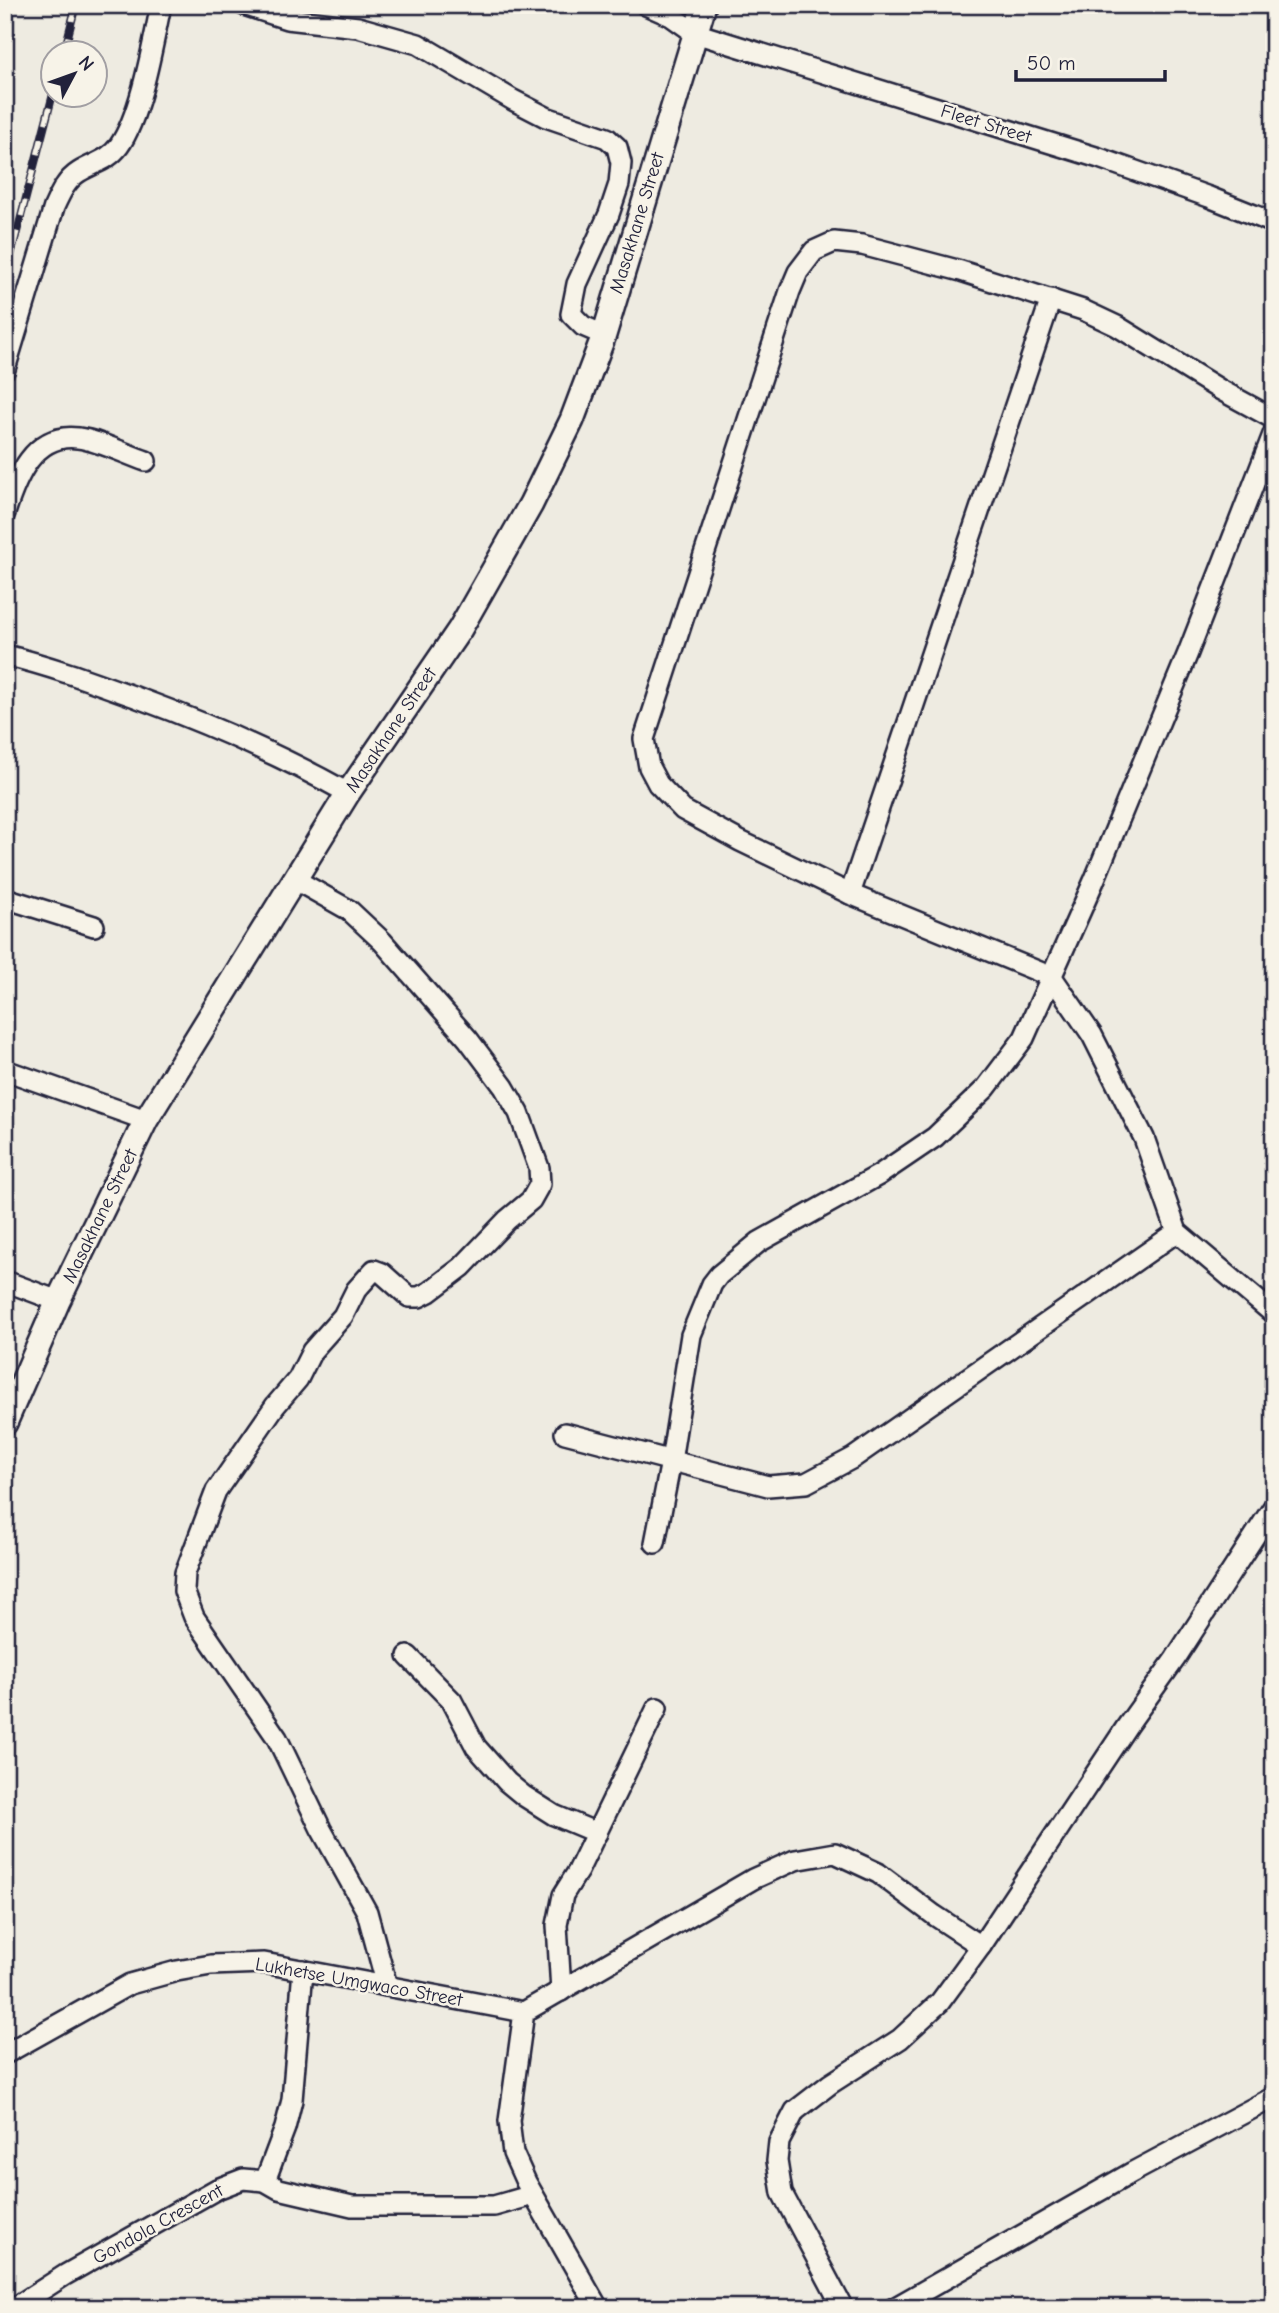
<svg xmlns="http://www.w3.org/2000/svg" width="1279" height="2313" font-family="'Comic Neue',sans-serif">
<style>
.lines{fill:none;stroke-linecap:round;stroke-linejoin:round}
.minor-casing{stroke:#22223b;stroke-width:24}
.tertiary-casing{stroke:#22223b;stroke-width:28}
.minor{stroke:#f7f3e8;stroke-width:19}
.tertiary{stroke:#f7f3e8;stroke-width:23}
.rail-casing{stroke:#22223b;stroke-width:8}
.rail{stroke:#f7f3e8;stroke-width:5;stroke-dasharray:16;stroke-linecap:butt}
.labels{text-anchor:middle;dominant-baseline:central;stroke-width:5;stroke-linejoin:round;paint-order:stroke}
.street-label{font-size:19px;fill:#22223b;stroke:#f7f3e8}
</style>
<rect width="100%" height="100%" fill="#eeebe1"/>
<filter id="ink" filterUnits="userSpaceOnUse"><feTurbulence type="fractalNoise" baseFrequency=".0143" numOctaves="2"/><feDisplacementMap in="SourceGraphic" scale="14" xChannelSelector="R" yChannelSelector="G"/><feConvolveMatrix kernelMatrix="1 2 1 2 8 2 1 2 1" color-interpolation-filters="sRGB"/></filter>
<g filter="url(#ink)">
<g class="lines">
<defs>
<g id="minor">
<polyline points="244,5 287,19 358,27 418,44 513,100 546,117 607,138 617,147 621,163 619,184 609,214 577,284 571,314 583,326 604,335"/>
<polyline points="646,5 671,16 695,33 1099,158 1209,197 1274,223"/>
<path d="M5,369L54,207C60,194 66,180 79,172C93,163 108,161 119,146C141,115 153,43 161,5"/>
<polyline points="1274,419 1219,389 1117,326 1083,310 961,271 862,245 834,242 814,251 798,272 790,291 644,739 649,767 658,784 683,810 740,841 850,894 1052,977 1092,1035 1144,1138 1177,1232 1274,1314"/>
<path d="M5,513C16,478 34,432 78,438C101,441 125,454 146,461"/>
<path d="M5,655C51,666 94,682 138,698C211,725 280,755 348,793"/>
<polyline points="294,879 349,910 382,941 468,1039 504,1087 519,1113 539,1168 540,1184 531,1200 507,1220 462,1267 429,1292 419,1297 409,1297 382,1273 374,1270 356,1290 343,1316 312,1351 298,1379 275,1406 216,1491 185,1573 184,1591 194,1617 277,1738 321,1829 367,1912 387,1986"/>
<polyline points="850,894 1051,299"/>
<polyline points="5,898 94,926"/>
<polyline points="5,1070 146,1120"/>
<polyline points="5,1281 58,1301"/>
<polyline points="565,1433 768,1486 806,1483 853,1458 1177,1232"/>
<polyline points="655,1543 671,1461 691,1335 712,1284 719,1275 759,1242 879,1175 935,1137 986,1088 1024,1038 1094,881 1188,653 1274,432"/>
<polyline points="408,1656 452,1701 476,1747 507,1782 524,1796 554,1815 597,1833"/>
<polyline points="561,1991 557,1925 563,1895 578,1871 657,1708"/>
<polyline points="524,2012 753,1879 795,1860 835,1853 878,1873 934,1915 981,1946"/>
<polyline points="524,2012 509,2121 513,2153 526,2182 598,2308"/>
<polyline points="5,2054 130,1984 177,1971 211,1965 264,1963 524,2012"/>
<polyline points="265,2181 285,2128 292,2100 303,1970"/>
<polyline points="14,2308 65,2275 217,2189 243,2179 265,2181 279,2189 352,2206 494,2206 533,2195"/>
<polyline points="843,2308 782,2193 777,2161 779,2142 795,2111 830,2084 900,2039 940,2002 981,1946 1127,1726 1175,1659 1274,1506"/>
<polyline points="894,2308 1133,2172 1274,2097"/>
</g>
<polyline id="tertiary" points="5,1423 58,1301 146,1120 348,793 460,629 531,504 572,420 604,335 704,5"/>
</defs>
<use href="#minor" class="minor-casing"/>
<use href="#tertiary" class="tertiary-casing"/>
<use href="#minor" class="minor"/>
<use href="#tertiary" class="tertiary"/>
<defs>
<g id="rail">
<polyline points="64,52 76,5"/>
<polyline points="5,278 53,94"/>
</g>
</defs>
<use href="#rail" class="rail-casing"/>
<use href="#rail" class="rail"/>
</g>
</g>
<g class="labels">
<g class="street-label">
<text transform="translate(986 124) rotate(17)">Fleet Street</text>
<text transform="translate(637 223) rotate(-73)">Masakhane Street</text>
<text transform="translate(391 730) rotate(-56)">Masakhane Street</text>
<text transform="translate(100 1216) rotate(-64)">Masakhane Street</text>
<text transform="translate(359 1982) rotate(10)">Lukhetse Umgwaco Street</text>
<text transform="translate(158 2224) rotate(-29)">Gondola Crescent</text>
</g>
</g>
<rect width="1279" height="2313" fill="none" stroke="#f7f3e8" stroke-width="28"/>
<rect x="14" y="14" width="1251" height="2285" fill="none" stroke="#22223b" stroke-width="2.5" filter="url(#ink)"/>
<g transform="translate(74 74) rotate(49)"><circle r="33" fill="#f7f3e8" stroke="#a29fa3" stroke-width="2"/>
<path d="M0-5L12 26L0 18L-12 26Z" fill="#22223b"/>
<text y="-10" font-size="19" font-weight="bold" text-anchor="middle" fill="#22223b">N</text>
</g>
<path d="M1016 70v10h149v-10" fill="none" stroke="#22223b" stroke-width="3.5"/>
<text x="1027" y="70" font-size="21" fill="#22223b" stroke="#f7f3e8" stroke-width="5" paint-order="stroke">50 m</text>
</svg>
